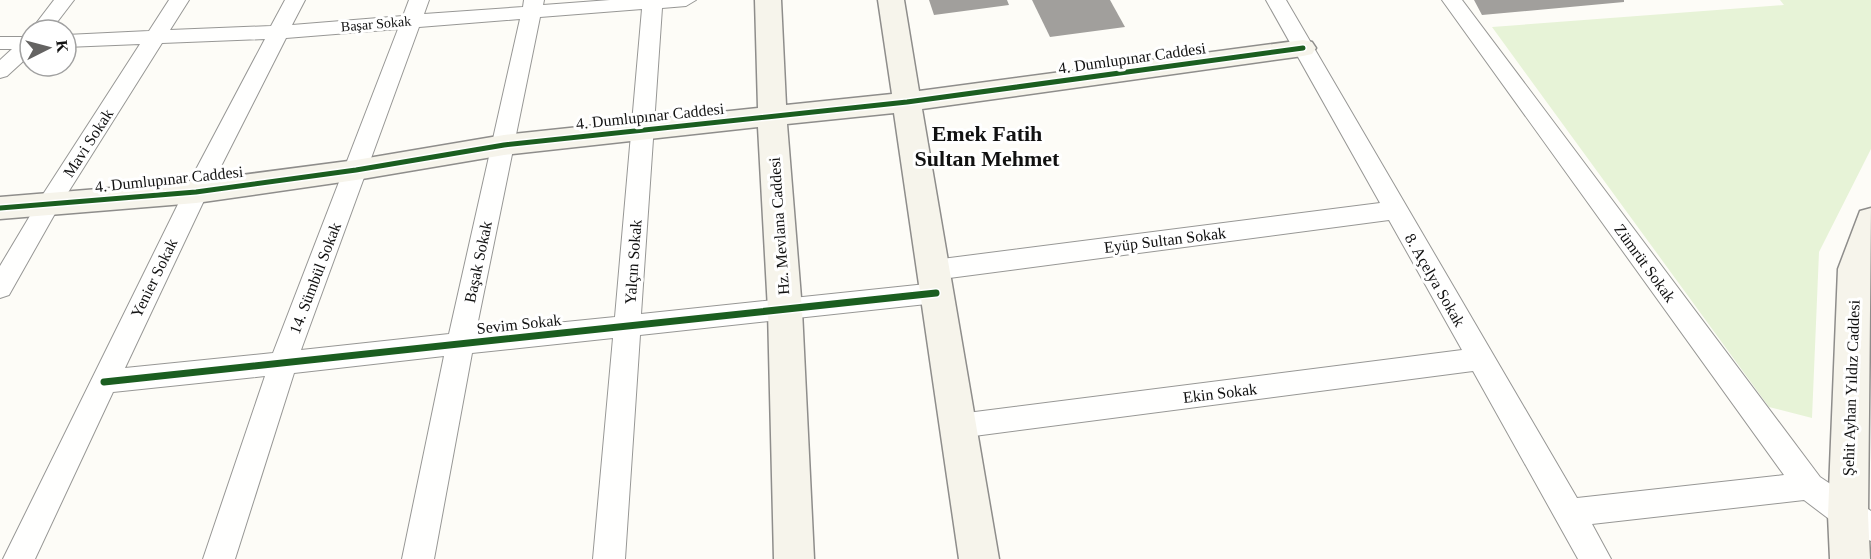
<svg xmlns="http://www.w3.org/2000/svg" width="1871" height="559" font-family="'Times New Roman',serif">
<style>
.green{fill:#e7f3d7}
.building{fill:#a19f9c}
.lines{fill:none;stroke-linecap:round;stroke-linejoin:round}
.street-casing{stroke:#979795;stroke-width:2}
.secondary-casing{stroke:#8e8d8b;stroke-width:3}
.street{fill:#fffffe;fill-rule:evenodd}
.secondary{fill:#f6f4eb;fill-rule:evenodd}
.cycleway-far1-casing{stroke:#fff;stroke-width:8}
.cycleway-casing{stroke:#fff;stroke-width:10}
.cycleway-far1{stroke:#1b5e20;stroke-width:5}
.cycleway{stroke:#1b5e20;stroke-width:7}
.labels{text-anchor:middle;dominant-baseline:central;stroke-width:6;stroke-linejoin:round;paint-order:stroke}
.far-street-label{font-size:14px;fill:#111;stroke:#fff}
.street-label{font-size:16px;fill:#111;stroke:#fff}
.district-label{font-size:22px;font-weight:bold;fill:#111;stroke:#fff}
</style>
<rect width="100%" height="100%" fill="#fdfcf7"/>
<polygon class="green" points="1780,0 1871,0 1871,149 1819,252 1812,418 1769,407 1492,27 1784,5"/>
<g class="building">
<polygon points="929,0 1007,0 1009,5 934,15"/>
<polygon points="1032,0 1110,0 1125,27 1050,37"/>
<polygon points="1474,0 1624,0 1624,2 1482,15"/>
</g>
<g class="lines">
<defs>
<g id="street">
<polygon points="54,0 74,0 51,30 31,30"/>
<path d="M169,0H189L170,30L271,26L285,0H305L292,25L403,16L409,0H429L424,14L523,7L524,0H544L543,5L610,0H696L686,6L662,8L641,314L936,283L945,286L949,293L945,300L936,303L640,335L625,559H593L613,338L472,353L434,559H402L444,356L294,373L235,559H203L265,376L113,392L35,559H3L184,192L265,39L162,43L57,210L9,295L0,298V266L40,199L140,44L66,47V35L149,31ZM642,9L615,317L476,331L540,17ZM520,19L449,334L301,350L419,27ZM398,29L273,353L125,368L208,192L286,38Z"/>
<polygon points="1266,0 1286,0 1577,498 1784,475 1442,0 1462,0 1820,477 1871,511 1871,541 1837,525 1804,500 1592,524 1611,559 1578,559 1473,371 959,438 949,435 945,426 949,417 959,414 1462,350 1389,220 934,280 925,277 921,270 925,263 934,260 1380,203"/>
<polygon points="0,37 30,37 30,55 7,76 0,78 0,60 12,49 0,49"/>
</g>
<g id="secondary">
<polygon points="755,0 781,0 786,105 892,94 878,0 904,0 919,91 1303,40 1312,42 1316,48 1312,54 1303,56 922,109 999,559 959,559 894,113 787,124 802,310 814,559 774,559 768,310 758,127 504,155 356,180 196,203 0,219 0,197 196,181 356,160 504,135 758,108"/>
<polygon points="1871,208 1868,515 1870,559 1830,559 1828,515 1838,269 1860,211"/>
</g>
</defs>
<use href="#street" class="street-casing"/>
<use href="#secondary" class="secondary-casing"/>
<use href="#street" class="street"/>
<use href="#secondary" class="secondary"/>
<defs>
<polyline id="cycleway-far1" points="0,208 196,192 356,170 504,145 907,102 1303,48"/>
<polyline id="cycleway" points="104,382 936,293"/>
</defs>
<use href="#cycleway-far1" class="cycleway-far1-casing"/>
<use href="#cycleway" class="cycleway-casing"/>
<use href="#cycleway-far1" class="cycleway-far1"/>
<use href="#cycleway" class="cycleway"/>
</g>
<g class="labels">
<g class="far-street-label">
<text transform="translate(376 24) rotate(-5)">Başar Sokak</text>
</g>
<g class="street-label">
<text transform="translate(1132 58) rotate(-8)">4. Dumlupınar Caddesi</text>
<text transform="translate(650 116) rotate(-6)">4. Dumlupınar Caddesi</text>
<text transform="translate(88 143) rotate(-57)">Mavi Sokak</text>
<text transform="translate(169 179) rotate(-6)">4. Dumlupınar Caddesi</text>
<text transform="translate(779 226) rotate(-94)">Hz. Mevlana Caddesi</text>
<text transform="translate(1165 240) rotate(-7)">Eyüp Sultan Sokak</text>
<text transform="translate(478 262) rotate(-78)">Başak Sokak</text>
<text transform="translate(633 262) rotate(-86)">Yalçın Sokak</text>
<text transform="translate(1645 263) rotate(54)">Zümrüt Sokak</text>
<text transform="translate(154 278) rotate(-64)">Yenier Sokak</text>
<text transform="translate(315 278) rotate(-69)">14. Sümbül Sokak</text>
<text transform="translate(1435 280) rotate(60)">8. Açelya Sokak</text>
<text transform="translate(519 324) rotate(-6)">Sevim Sokak</text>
<text transform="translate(1851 388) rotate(-88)">Şehit Ayhan Yıldız Caddesi</text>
<text transform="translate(1220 393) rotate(-7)">Ekin Sokak</text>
</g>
<g class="district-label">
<text x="987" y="133">Emek Fatih<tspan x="987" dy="25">Sultan Mehmet</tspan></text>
</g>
</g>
<g transform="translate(48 48) rotate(84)"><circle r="28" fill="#ffffff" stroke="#a0a0a0" stroke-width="1.5"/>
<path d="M0-4.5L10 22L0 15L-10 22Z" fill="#646362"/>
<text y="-9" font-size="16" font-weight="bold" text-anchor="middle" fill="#111111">K</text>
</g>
</svg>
